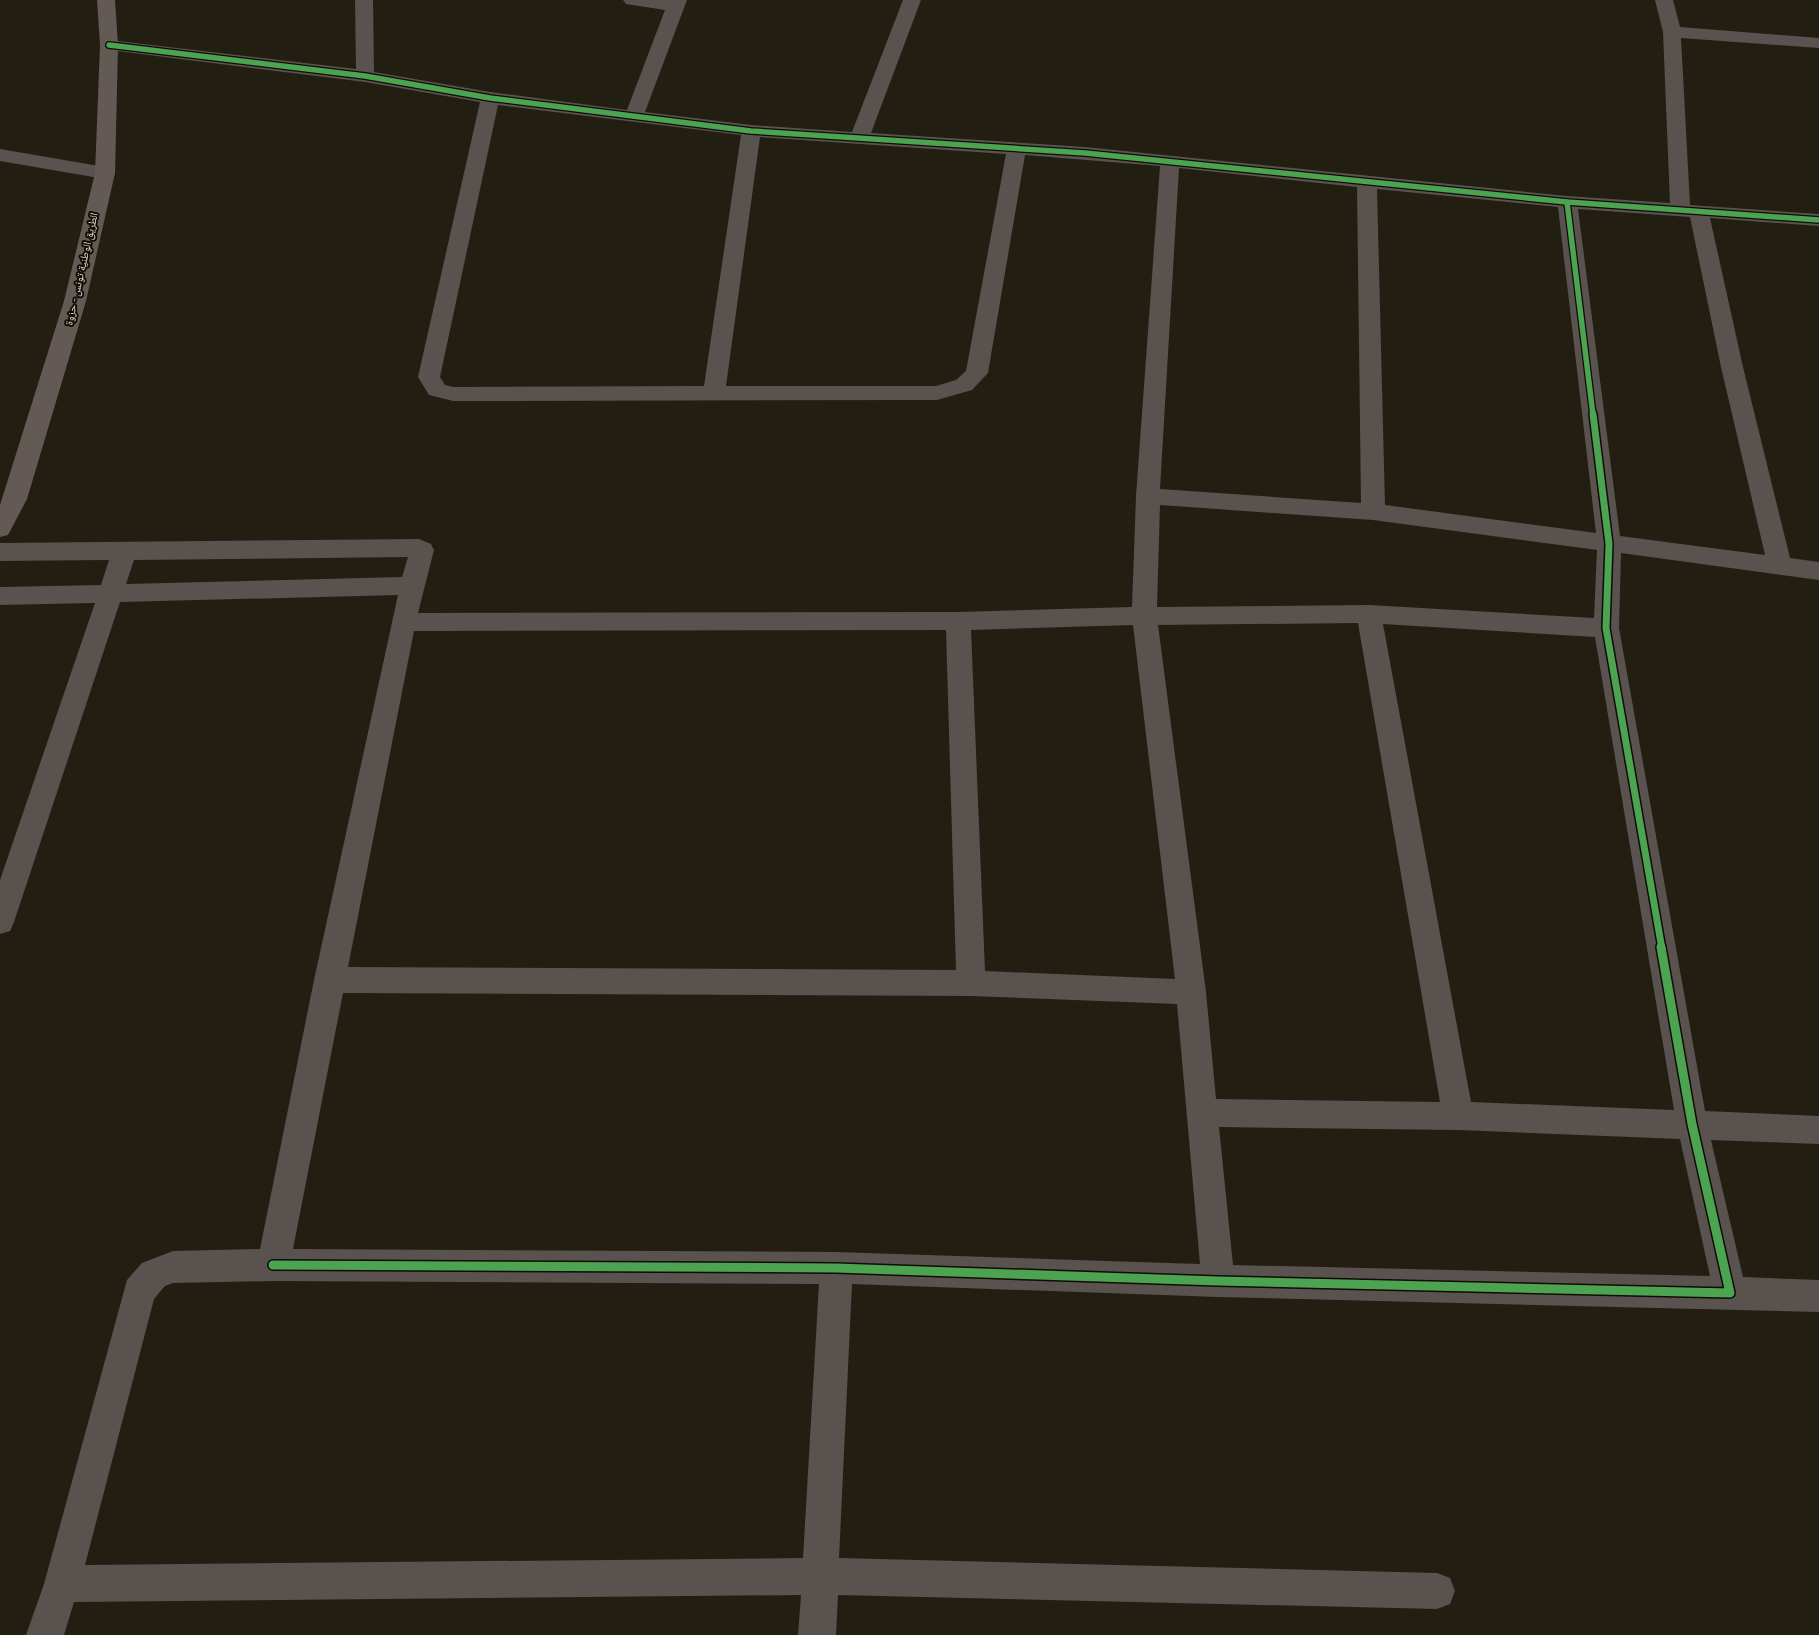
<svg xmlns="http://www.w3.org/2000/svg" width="1819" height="1635" font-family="'PT Serif','Noto Naskh Arabic',serif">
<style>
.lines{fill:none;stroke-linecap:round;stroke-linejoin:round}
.street{fill:#59524e;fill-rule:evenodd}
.primary{fill:#635a55;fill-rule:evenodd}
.cycleway-far2-casing{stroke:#100c04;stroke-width:8}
.cycleway-far1-casing{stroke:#100c04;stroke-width:10}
.cycleway-casing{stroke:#100c04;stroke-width:12}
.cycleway-far2{stroke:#4ca352;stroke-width:5.5}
.cycleway-far1{stroke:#4ca352;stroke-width:7}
.cycleway{stroke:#4ca352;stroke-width:9}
.labels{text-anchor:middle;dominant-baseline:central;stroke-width:4;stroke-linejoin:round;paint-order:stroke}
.far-street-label{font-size:11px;fill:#e6e0d3;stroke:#100c04}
</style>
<rect width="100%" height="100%" fill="#231e12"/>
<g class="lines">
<g class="street">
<path d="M355,0H373L374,72L490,92L627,110L665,10L626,4L623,0H687L645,112L751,125L852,132L903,0H921L871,133L1085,147L1567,196L1670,203L1663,32L1655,0H1673L1680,27L1819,38V48L1681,38L1690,205L1819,214V226L1710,218L1743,367L1790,558L1819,562V580L1621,553L1619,628L1705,1111L1819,1116V1144L1711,1140L1743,1277L1819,1280V1312L1218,1297L852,1284L839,1558L1437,1573L1450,1578L1455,1591L1450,1604L1437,1609L838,1595L836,1635H798L801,1595L74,1602L64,1635H26L44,1584L127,1280L142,1263L173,1251L260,1249L314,980L398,595L120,602L14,922L10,931L0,934V880L95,603L0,605V587L101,585L109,560L0,561V543L419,539L431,544L434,550L418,613L958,612L1132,607L1136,496L1160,166L1025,155L988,373L972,390L937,400L453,401L429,395L418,377L480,102L365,82L109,50L103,49L100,45L103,41L109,40L356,69ZM498,105L741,135L704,386L453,387L445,385L440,377ZM760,137L1006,154L966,371L956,380L936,386H726ZM1179,168L1357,187L1361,503L1160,489ZM1377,189L1558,207L1596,533L1385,505ZM1578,209L1690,217L1721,367L1765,555L1620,536ZM1160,505L1373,520L1597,550L1594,618L1369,605L1157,607ZM408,557L402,577L126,584L134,560ZM1358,623L1440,1102L1216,1099L1206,992L1158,625ZM1383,624L1595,637L1674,1110L1471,1102ZM1133,625L1175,979L985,971L971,630ZM946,630L956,970L348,967L414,631ZM343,993L971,996L1177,1004L1200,1264L836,1252L293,1249ZM1219,1127L1458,1130L1680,1139L1710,1276L1233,1265ZM273,1281L819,1284L803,1558L85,1565L154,1299L165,1286L173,1283Z"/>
<polygon points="0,149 105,167 112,169 115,173 112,177 105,179 0,161"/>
</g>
<polygon class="primary" points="97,0 115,0 118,45 115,173 86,301 27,499 8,535 0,537 0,505 64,301 95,173 100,45"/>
<defs>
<g id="cycleway-far2">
<polyline points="109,45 365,76 490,98 751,131 1085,153 1567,202 1819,220"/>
<polyline points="1567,202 1593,415"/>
</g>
<polyline id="cycleway-far1" points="1593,414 1609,544 1606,628 1662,949"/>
<polyline id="cycleway" points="273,1265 836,1268 1218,1281 1730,1293 1692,1124 1661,947"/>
</defs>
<use href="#cycleway-far2" class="cycleway-far2-casing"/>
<use href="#cycleway-far1" class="cycleway-far1-casing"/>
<use href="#cycleway" class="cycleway-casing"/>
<use href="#cycleway-far2" class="cycleway-far2"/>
<use href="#cycleway-far1" class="cycleway-far1"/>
<use href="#cycleway" class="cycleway"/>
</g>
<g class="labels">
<g class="far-street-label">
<text transform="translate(81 269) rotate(-77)">الطريق الوطنية تونس - حزوة</text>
</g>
</g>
</svg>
